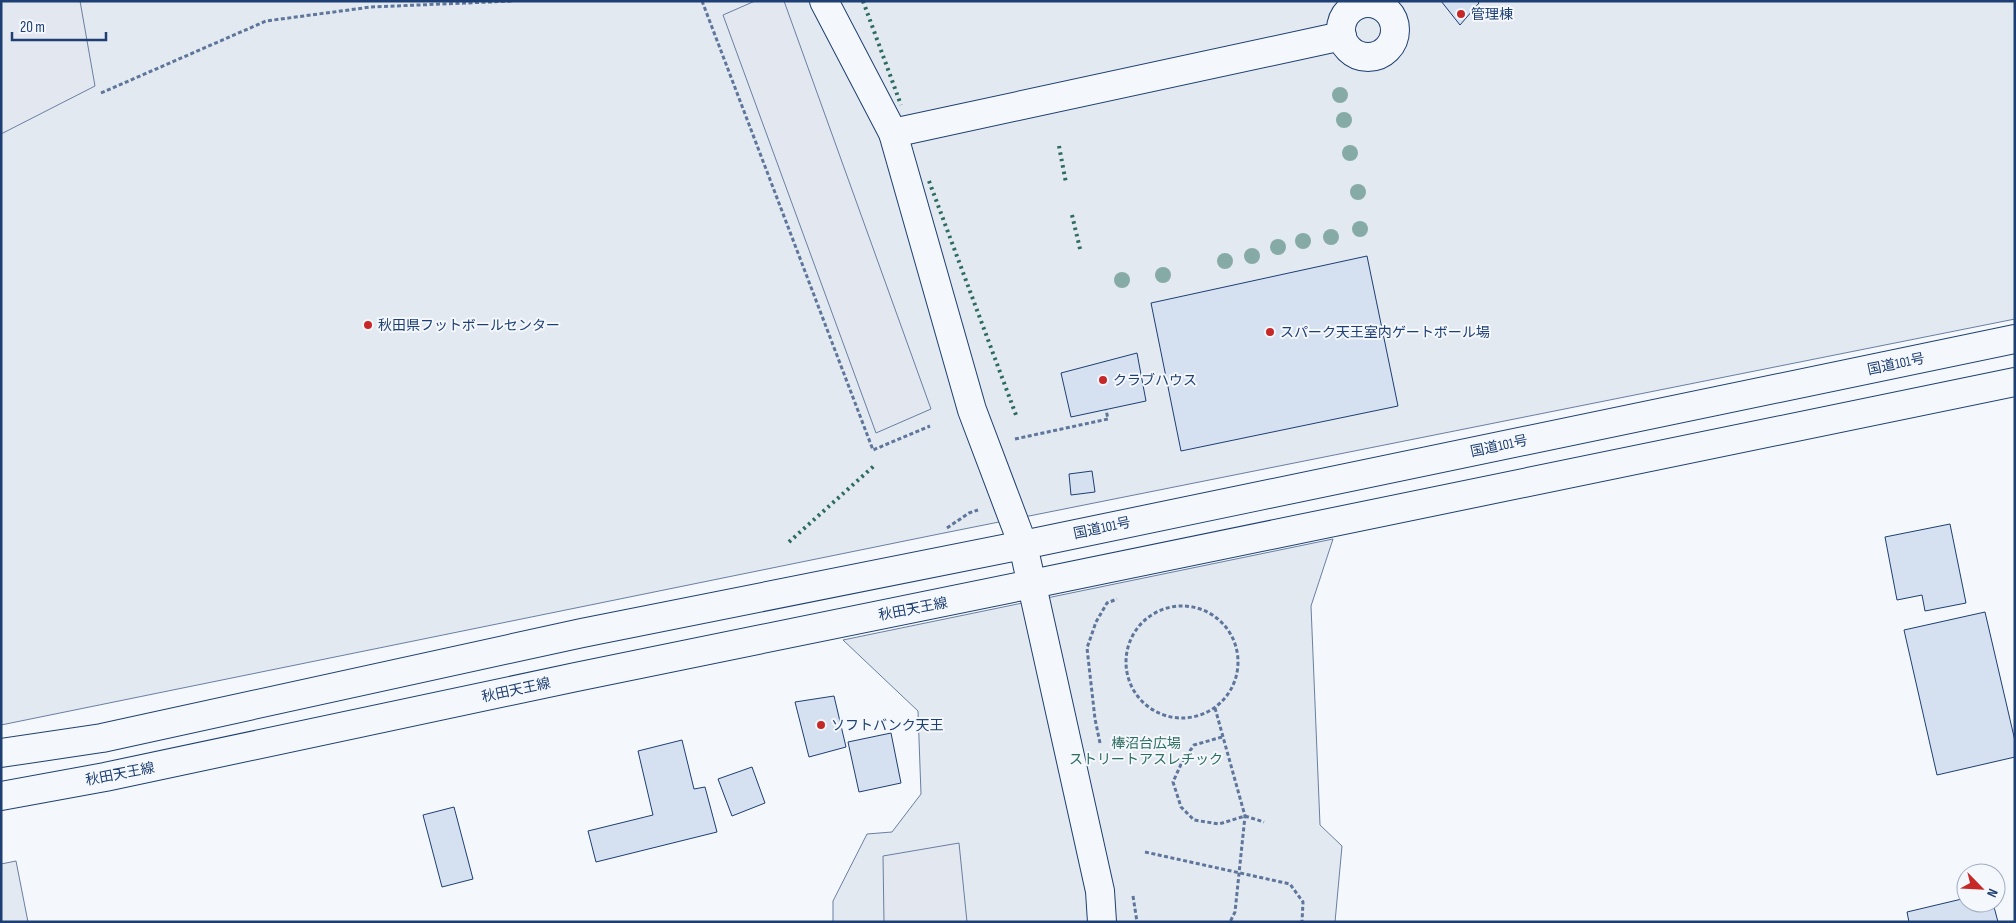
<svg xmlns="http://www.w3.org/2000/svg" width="2016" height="923" font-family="'Sofia Sans Condensed','Noto Sans JP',sans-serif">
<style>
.green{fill:#e3e9f0;stroke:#687fa3}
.parking{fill:#e3e8f0;stroke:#687fa3}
.building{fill:#d5e0f0;stroke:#1d3f73}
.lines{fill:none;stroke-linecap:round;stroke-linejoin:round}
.minor-casing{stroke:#1d3f73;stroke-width:30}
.major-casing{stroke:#1d3f73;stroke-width:30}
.highway-casing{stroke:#1d3f73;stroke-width:30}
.path{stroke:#5e769c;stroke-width:3;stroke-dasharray:4 2.5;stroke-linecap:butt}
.minor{stroke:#f4f7fb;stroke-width:28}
.major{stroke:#f4f7fb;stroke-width:28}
.highway{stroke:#f4f7fb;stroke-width:28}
.hedge{stroke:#2c6c60;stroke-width:4;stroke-dasharray:2.5 4;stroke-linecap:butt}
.tree{fill:#86aba6}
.poi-dot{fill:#c62828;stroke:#f4f7fb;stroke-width:2}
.labels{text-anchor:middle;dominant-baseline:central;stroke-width:4;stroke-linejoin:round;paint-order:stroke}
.poi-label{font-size:14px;fill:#1d3f73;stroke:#f4f7fb;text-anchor:start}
.street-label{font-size:14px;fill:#1d3f73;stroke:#f4f7fb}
.park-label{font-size:14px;fill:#2c6c60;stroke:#f4f7fb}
</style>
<rect width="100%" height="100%" fill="#f4f7fb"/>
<g class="green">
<polygon points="1,1 2015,1 2015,319 939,534 1,725"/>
<polygon points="1333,539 1311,606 1320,825 1342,846 1335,922 833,922 833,901 867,834 892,832 921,794 918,711 843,640"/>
<polygon points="16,861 28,922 1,922 1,864"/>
</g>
<g class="parking">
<polygon points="1,1 80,1 95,86 1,134"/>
<polygon points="755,1 784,1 931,409 876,433 723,15"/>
<polygon points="959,843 967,922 884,922 883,856"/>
</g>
<g class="building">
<polygon points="1441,1 1477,1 1479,3 1460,25"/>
<polygon points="1367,256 1398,406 1181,451 1151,303"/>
<polygon points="1137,353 1146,401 1071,417 1061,373"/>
<polygon points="1092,471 1095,492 1071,495 1069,474"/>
<polygon points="1950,524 1966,603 1925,611 1922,595 1897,600 1885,537"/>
<polygon points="1985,612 2015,741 2015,757 1937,775 1904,630"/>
<polygon points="834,696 846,747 809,757 795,702"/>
<polygon points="891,733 901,783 859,792 848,742"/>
<polygon points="682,740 694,789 705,787 717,832 596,862 588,831 653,815 638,751"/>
<polygon points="752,767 765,803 732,816 718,779"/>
<polygon points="454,807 473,879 442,887 423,815"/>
<polygon points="1966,898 1966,903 1993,903 1998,922 1909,922 1907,912"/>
</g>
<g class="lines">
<defs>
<g id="minor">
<polyline points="824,1 893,133 972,410 1023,545"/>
<circle cx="1368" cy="30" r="27"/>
<polyline points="893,133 1342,36"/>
</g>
<g id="major">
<polyline points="1,753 102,738 582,633 1023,545"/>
<polyline points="1,796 105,777 576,677 1032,584"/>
</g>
<g id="highway">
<polyline points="1032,584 2015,382"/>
<polyline points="1102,922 1100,891 1023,545 2015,339"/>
</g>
</defs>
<use href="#minor" class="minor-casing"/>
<use href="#major" class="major-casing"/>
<use href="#highway" class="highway-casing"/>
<g class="path">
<polyline points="702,1 873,450 930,426"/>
<polyline points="101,93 266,21 371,7 513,1"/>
<polyline points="1015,439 1108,419 1106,410"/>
<polyline points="947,528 969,513 978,510"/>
<circle cx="1182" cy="662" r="56"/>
<polyline points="1215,708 1245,816 1235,912 1230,922"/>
<polyline points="1222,737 1194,745 1182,762 1173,782 1181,807 1194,820 1219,824 1245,816 1264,822"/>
<polyline points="1100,743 1095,719 1087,648 1096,622 1107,603 1117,599"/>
<polyline points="1145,852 1290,884 1303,902 1302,922"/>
<polyline points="1133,896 1137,922"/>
</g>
<use href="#minor" class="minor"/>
<use href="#major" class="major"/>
<use href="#highway" class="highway"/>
<g class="hedge">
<polyline points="863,1 901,105"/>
<polyline points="1059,146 1066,183"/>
<polyline points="929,181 1016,415"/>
<polyline points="1072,215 1081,253"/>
<polyline points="789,542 875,465"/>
</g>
</g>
<g class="tree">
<circle cx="1340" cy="95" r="8"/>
<circle cx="1344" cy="120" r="8"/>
<circle cx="1350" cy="153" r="8"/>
<circle cx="1358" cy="192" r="8"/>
<circle cx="1360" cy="229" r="8"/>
<circle cx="1331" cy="237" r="8"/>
<circle cx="1303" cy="241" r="8"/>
<circle cx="1278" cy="247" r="8"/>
<circle cx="1252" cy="256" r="8"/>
<circle cx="1225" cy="261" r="8"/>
<circle cx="1163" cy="275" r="8"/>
<circle cx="1122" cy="280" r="8"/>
</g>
<g class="poi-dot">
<circle cx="1461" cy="14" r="5"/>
<circle cx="368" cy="325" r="5"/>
<circle cx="1270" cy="332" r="5"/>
<circle cx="1103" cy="380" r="5"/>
<circle cx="821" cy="725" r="5"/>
</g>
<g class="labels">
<g class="poi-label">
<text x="1471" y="14">管理棟</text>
<text x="378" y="325">秋田県フットボールセンター</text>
<text x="1280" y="332">スパーク天王室内ゲートボール場</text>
<text x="1113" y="380">クラブハウス</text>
<text x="831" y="725">ソフトバンク天王</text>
</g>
<g class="street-label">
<text transform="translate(1896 364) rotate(-12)">国道101号</text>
<text transform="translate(1499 446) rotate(-12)">国道101号</text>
<text transform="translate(1102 528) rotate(-12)">国道101号</text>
<text transform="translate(913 609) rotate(-11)">秋田天王線</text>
<text transform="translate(516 690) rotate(-12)">秋田天王線</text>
<text transform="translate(120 774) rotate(-11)">秋田天王線</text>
</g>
<g class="park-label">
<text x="1146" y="743">棒沼台広場<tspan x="1146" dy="16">ストリートアスレチック</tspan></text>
</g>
</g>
<rect width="2016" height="923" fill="none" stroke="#1d3f73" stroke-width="5"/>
<g transform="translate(1981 888) rotate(114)"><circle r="24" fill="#f4f7fb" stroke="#9eadc5"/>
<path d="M0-4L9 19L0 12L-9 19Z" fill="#c62828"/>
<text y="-8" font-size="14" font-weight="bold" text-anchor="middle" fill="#1d3f73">N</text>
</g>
<path d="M12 32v8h94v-8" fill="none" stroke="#1d3f73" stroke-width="2.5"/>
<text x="20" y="32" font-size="15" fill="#1d3f73" stroke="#f4f7fb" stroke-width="4" paint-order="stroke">20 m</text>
</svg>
